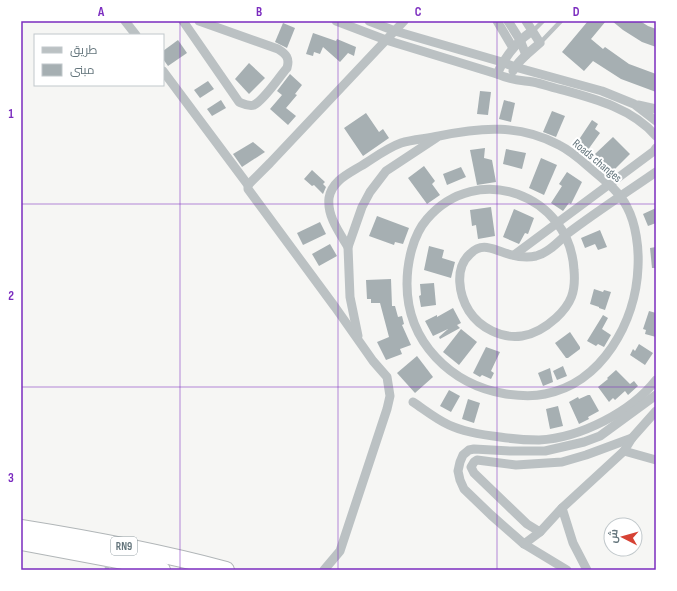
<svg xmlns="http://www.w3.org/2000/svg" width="677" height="591" font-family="'Sofia Sans Condensed',Cairo,sans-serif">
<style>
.building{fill:#a6afb2}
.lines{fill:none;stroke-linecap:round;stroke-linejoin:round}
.highway-casing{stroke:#b1b6b8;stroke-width:18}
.lane{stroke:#bbc1c3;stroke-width:4.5}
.street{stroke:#bbc1c3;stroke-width:9}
.highway{stroke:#fff;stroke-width:16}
.grid{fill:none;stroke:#7b2cbf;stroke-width:1;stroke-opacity:0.55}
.labels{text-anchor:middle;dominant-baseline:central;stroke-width:4;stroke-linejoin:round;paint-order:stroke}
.shield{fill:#fff;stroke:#929ea3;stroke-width:1}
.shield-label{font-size:11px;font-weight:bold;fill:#64757c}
.street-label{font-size:12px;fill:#64757c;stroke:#fff}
.neatline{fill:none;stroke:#7b2cbf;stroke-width:1.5}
.grid-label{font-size:13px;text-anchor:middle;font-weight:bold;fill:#7b2cbf}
</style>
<rect width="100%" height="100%" fill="#f6f6f4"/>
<g class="building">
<polygon points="588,21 606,21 591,39 603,49 605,47 629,64 656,74 656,92 621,79 593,61 584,71 562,52"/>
<polygon points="612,21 640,21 648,26 656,29 656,47 642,42 623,30"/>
<polygon points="283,23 295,28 287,48 275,42"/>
<polygon points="313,33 336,41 337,39 356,47 354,56 348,53 340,62 323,47 320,54 314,52 313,56 306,54"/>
<polygon points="178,40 187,53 168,66 163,59 163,51"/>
<polygon points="249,63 265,78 249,94 235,79"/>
<polygon points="290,74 302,85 295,94 297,95 286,108 296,116 288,125 270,109 282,95 277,91"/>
<polygon points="208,81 214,89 200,98 194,90"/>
<polygon points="480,91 491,92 488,115 477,114"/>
<polygon points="221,100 226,108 212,116 207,109"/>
<polygon points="504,100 515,103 511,122 499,119"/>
<polygon points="552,111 565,116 556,137 543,132"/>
<polygon points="366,113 379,132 383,129 389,138 363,156 344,128"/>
<polygon points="592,120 598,124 595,129 600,133 585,154 583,154 574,147"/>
<polygon points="613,137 630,154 611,173 595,154"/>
<polygon points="253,142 265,152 242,167 233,154"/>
<polygon points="485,148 484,158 492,160 496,182 477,185 470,150"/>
<polygon points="506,149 526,153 522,169 503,164"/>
<polygon points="541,158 557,165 544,195 529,188"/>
<polygon points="424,166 435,181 432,184 440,195 427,204 408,178"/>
<polygon points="461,167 466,177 447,185 443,174"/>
<polygon points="312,170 325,182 323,184 326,187 323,194 314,185 312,186 304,179"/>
<polygon points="567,172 582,182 571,204 569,203 563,211 551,203 562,186 559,184"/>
<polygon points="491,207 495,236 478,239 476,225 472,226 470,210"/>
<polygon points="656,208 656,223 648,226 643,214"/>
<polygon points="514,209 534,218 528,234 525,233 519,244 503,237"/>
<polygon points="377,216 409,228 403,244 395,242 394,245 369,236"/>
<polygon points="320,222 326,234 303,245 297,233"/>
<polygon points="600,230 607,247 598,250 595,244 585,248 581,238"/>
<polygon points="330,244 337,256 319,266 312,254"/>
<polygon points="429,246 444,250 442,258 455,262 451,278 424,270"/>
<polygon points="656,247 656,268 652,268 650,248"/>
<polygon points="391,279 392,306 395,306 398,317 402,316 404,324 402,325 411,345 400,349 402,354 386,360 377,342 389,337 380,303 371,303 371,299 367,299 366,280"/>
<polygon points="434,283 436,305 421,307 419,296 421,295 420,284"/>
<polygon points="594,289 603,292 604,290 611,292 605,310 599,308 599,307 590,304"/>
<polygon points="453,308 461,323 457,325 460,328 440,339 439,337 448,329 433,336 425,321 437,315 437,317"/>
<polygon points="649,311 656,313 656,337 645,334 646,330 643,329"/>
<polygon points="603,315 608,318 602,329 611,335 604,347 598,344 596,346 587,341"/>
<polygon points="461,329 477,342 459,365 443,352"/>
<polygon points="570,332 580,347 580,349 568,358 566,358 555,343"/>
<polygon points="639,344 653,353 645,365 630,355 633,349 635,351"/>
<polygon points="486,347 500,352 491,371 494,373 491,379 482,375 480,377 473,373"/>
<polygon points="417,356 433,377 415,393 397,373"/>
<polygon points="563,366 567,376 557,380 553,371"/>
<polygon points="550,368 553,382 543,386 538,373"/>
<polygon points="616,370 630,384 634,381 638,386 628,395 625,391 615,400 613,398 609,402 598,387 608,379 607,378"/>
<polygon points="449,390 460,396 451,412 440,406"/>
<polygon points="588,395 590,395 599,411 588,417 589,419 579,424 569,402 578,397 579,399"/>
<polygon points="468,399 480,403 474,423 462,419"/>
<polygon points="558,406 563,426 550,429 546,409"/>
</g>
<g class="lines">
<defs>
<g id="highway">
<path d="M21,528C90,539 159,552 226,570"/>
<polyline points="21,542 133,563 162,570"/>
</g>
</defs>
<use href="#highway" class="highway-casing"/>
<g class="lane">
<polyline points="533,31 543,21"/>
<polyline points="540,43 561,21"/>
<polyline points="107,561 107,570"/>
</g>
<g class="street">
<polyline points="125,21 136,35"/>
<path d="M183,21L239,102C244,104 249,107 254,105C264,100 279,77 287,68C290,58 286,54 278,49L199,21"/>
<path d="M336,21L386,40L497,74C510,80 519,80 533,82C543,84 553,88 563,90C596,99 633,109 656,136"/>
<polyline points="369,21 395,31 502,62 515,67 602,91 634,104 656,121"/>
<polyline points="497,21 513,48"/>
<polyline points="508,21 520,40 526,55"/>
<polyline points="163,71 248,185 248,189 335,307 373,361 387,377 390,396 387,409 340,551 324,570"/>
<path d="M513,71C518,60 531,51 540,43L526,21"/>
<path d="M497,74C505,57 516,42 532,31"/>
<polyline points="638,105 656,109"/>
<polyline points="248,185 270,163 404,21"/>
<path d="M348,247C339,232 327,216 329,198C332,181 348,174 361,166C374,158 387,148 401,143C413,139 426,139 439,136C481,127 520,124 559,145C573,152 584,163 596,173C608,183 620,193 627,207C636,224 639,248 638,267C636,322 602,383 545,394C532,397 520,396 506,394C451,385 407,342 407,284C407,262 413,235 427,219C477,160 570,195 574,270C576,292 571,304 556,318C546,327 536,334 522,336C502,339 480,328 469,311C459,295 454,268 470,254C482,242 492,249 505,253C514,256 527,258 536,256C548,253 558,242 567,234C596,212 627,192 656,172"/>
<polyline points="514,255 654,151 656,148"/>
<polyline points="358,336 350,297 348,247 362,207 370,192 386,171 436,138"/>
<path d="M413,402C425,410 436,419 449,425C464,432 483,435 500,437C513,439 526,440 539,440C580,438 631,412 656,380"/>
<polyline points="624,451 656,460"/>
<polyline points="562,508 573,543 587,570"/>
<polyline points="540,532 527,524 474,473 471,467 474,462 477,460 516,465 562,462 586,455 632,438"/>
<polyline points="524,544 540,532 562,508 624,451 632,438 656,411"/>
<polyline points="567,570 524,544 491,515 464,489 460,480 458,471 460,462 463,455 469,450 474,449 510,451 545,451 584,442 600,436 656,395"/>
</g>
<use href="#highway" class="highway"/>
</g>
<path class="grid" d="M180,21V570M338,21V570M497,21V570M21,204H656M21,387H656"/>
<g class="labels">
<rect class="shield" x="111" y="537" width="26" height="18" rx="3"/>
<g class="shield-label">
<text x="124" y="546">RN9</text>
</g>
<g class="street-label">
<text transform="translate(597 161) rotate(40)">Roads changes</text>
</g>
</g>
<rect width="677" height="591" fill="none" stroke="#ffffff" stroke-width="44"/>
<rect x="34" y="34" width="130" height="52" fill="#ffffff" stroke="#c1c8cb"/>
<rect x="42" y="47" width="20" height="6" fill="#bbc1c3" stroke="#c1c8cb"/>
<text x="70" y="54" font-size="12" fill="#64757c">طريق</text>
<rect x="42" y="64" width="20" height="12" fill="#a6afb2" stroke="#c1c8cb"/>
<text x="70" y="74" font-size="12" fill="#64757c">مبنى</text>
<g transform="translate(623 537) rotate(276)"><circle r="19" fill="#ffffff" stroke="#c1c8cb"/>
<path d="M0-3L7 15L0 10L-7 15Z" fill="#d64234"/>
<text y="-6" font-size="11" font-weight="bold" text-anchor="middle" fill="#64757c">ش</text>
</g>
<rect x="22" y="22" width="633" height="547" class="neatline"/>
<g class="grid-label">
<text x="101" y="16">A</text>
<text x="259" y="16">B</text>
<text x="418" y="16">C</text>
<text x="576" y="16">D</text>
<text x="11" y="118">1</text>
<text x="11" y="300">2</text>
<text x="11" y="482">3</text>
</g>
</svg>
